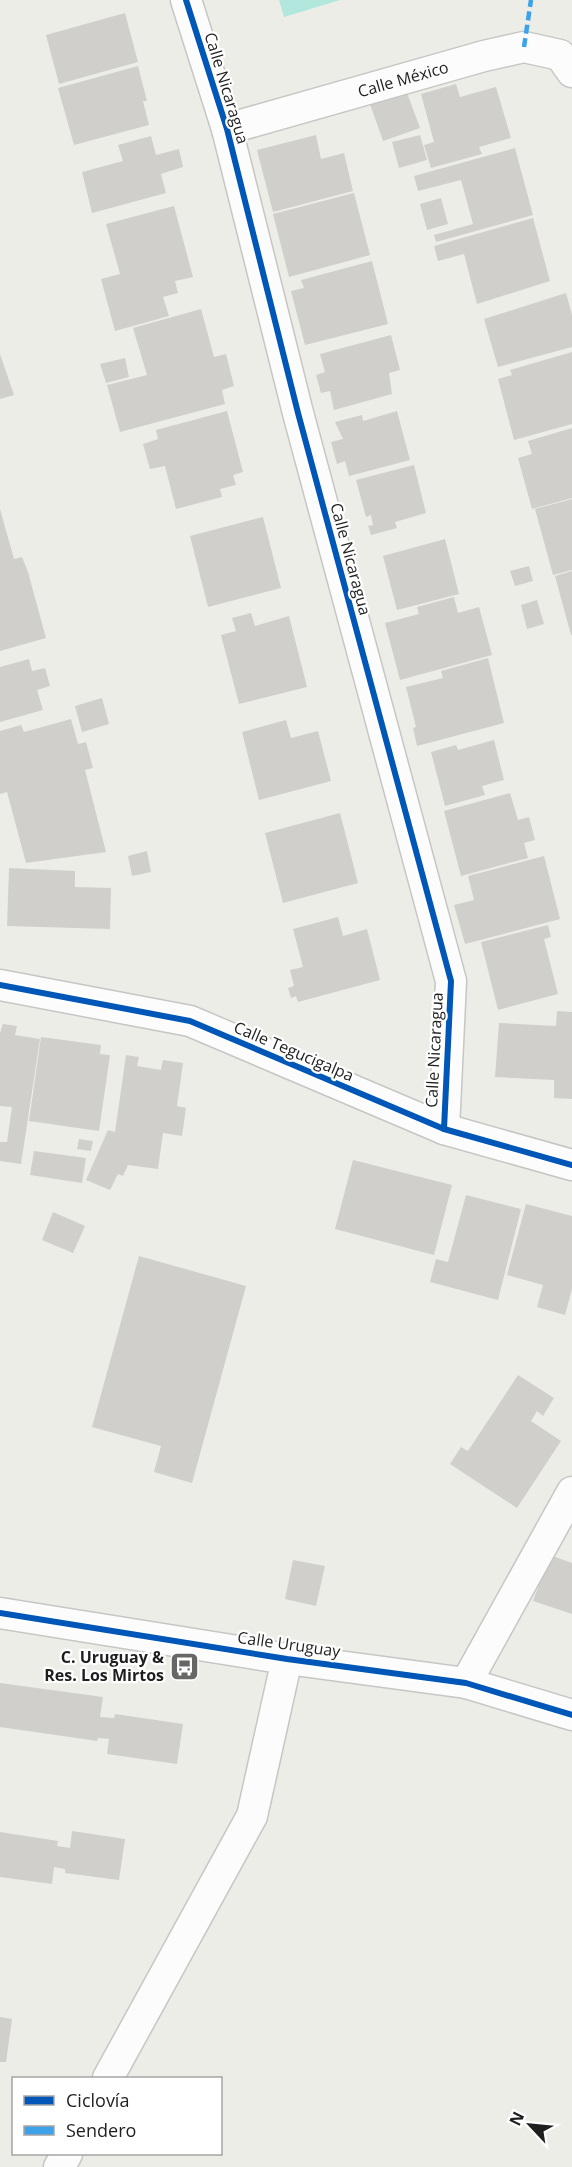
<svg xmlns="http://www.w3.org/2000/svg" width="572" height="2167" font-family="'Open Sans',sans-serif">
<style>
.pitch{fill:#b1e7dd}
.building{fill:#d0cfcb}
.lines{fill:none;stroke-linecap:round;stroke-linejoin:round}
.minor-casing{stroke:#c6c6c4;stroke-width:33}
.minor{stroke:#fcfcfc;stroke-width:30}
.quiet{stroke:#3da2ea;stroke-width:4.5;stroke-dasharray:9 4.5;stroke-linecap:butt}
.cycleway-casing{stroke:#fff;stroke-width:10}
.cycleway{stroke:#0057b8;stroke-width:6}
.labels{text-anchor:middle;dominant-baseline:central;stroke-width:4.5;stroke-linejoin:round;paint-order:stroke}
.street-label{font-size:16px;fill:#1f1f1f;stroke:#fff}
.poi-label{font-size:16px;font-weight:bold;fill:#1f1f1f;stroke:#fff;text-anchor:end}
</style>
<rect width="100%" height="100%" fill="#edede8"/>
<polygon class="pitch" points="279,0 340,0 284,17"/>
<g class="building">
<polygon points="125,13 138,62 59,84 46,35"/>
<polygon points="138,66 147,101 143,101 149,125 74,145 58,88"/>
<polygon points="456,84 460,97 496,87 511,138 479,147 482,154 431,168 424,145 434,142 421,94"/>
<polygon points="406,90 420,128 383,141 370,104"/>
<polygon points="316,135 321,159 344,153 353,191 273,212 257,150"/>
<polygon points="420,135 427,160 399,168 392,142"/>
<polygon points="151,136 156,155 179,149 183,167 161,174 166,193 92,213 82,172 123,161 118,145"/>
<polygon points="515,148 533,215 436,242 434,235 473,224 461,180 418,191 414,176"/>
<polygon points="354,193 370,255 289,277 273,214"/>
<polygon points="441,198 448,224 427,230 420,204"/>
<polygon points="174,206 193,277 175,281 178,293 163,297 169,316 115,331 101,279 120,274 106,224"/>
<polygon points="533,218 550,281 477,304 464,254 438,261 434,246"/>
<polygon points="372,261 388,324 305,345 291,291 304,288 301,280"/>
<polygon points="566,293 572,315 572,347 498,367 484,319"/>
<polygon points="201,309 214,357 226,354 234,386 222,390 225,404 120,432 107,385 147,375 133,328"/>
<polygon points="391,335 400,370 389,373 392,394 334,410 330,391 321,393 316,375 325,372 320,354"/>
<polygon points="572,352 572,424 514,440 498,379 512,375 510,370"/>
<polygon points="0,354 14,395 0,399"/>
<polygon points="125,358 129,377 106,383 100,364"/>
<polygon points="227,411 243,472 233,475 236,485 220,489 222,497 176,509 165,466 150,469 143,444 158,439 156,430"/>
<polygon points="397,411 410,460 349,476 345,461 337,464 331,442 343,439 335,422 362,415 363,421"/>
<polygon points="572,428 572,498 532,509 518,458 532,454 528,441"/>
<polygon points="414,465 426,513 395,522 397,528 371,535 368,526 373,525 371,515 366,517 356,480"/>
<polygon points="572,499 572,570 553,575 535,509"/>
<polygon points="0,509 14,559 22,557 28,572 46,638 0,651"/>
<polygon points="263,517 281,588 208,607 190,536"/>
<polygon points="445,539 459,594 397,610 383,556"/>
<polygon points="529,566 533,581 515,586 510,571"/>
<polygon points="572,571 572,635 571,635 555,576"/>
<polygon points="454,597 458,613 479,607 492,655 400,680 385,623 419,614 417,607"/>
<polygon points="537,600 544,624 527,629 521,605"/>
<polygon points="251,613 255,626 289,616 307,687 239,704 221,635 236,631 232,618"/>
<polygon points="488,658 504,723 417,746 413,728 416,727 406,687 443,678 441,671"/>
<polygon points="29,659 32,671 45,668 50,686 37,690 43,710 0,722 0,667"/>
<polygon points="102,698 109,724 82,732 75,706"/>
<polygon points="71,719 78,744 86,742 93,768 85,770 106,852 26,863 7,792 0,794 0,731 21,725 24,732"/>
<polygon points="286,720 291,738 318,731 331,781 259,800 242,732"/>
<polygon points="494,740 504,780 482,786 485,795 445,806 431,752 456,745 458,750"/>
<polygon points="510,793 518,820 529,817 535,840 524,843 528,858 461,876 444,811"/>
<polygon points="340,813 358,883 283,903 265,833"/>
<polygon points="147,851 151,872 132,876 128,856"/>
<polygon points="544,856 560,919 465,944 454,905 474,900 468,876"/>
<polygon points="9,868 75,871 75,887 111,888 110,929 7,926"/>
<polygon points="338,917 343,936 367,929 380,980 298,1002 296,996 291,998 288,988 294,986 290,970 303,967 293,929"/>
<polygon points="548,925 551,937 544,939 558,994 498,1010 481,942"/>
<polygon points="557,1011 572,1012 572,1099 554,1098 554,1080 495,1077 499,1023 556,1026"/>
<polygon points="3,1024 17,1026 15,1035 40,1039 21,1164 0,1161 0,1142 7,1142 12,1107 0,1106 0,1033"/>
<polygon points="41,1037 101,1045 100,1054 110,1055 99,1131 29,1121"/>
<polygon points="126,1055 139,1057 137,1066 161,1070 163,1060 183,1063 177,1106 186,1108 182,1136 163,1133 158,1169 128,1165 123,1176 118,1174 110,1190 86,1180 108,1130 115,1132"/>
<polygon points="79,1139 93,1141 91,1151 77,1149"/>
<polygon points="34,1151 86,1158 82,1183 30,1175"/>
<polygon points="353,1160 452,1185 434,1255 335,1229"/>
<polygon points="466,1195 521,1209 498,1300 430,1282 436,1259 448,1262"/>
<polygon points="526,1204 572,1216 572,1289 565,1315 537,1307 543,1285 507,1275"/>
<polygon points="53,1212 85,1226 73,1253 42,1240"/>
<polygon points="139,1256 246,1286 192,1483 154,1472 161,1446 92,1427"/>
<polygon points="518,1375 554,1398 543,1416 537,1411 531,1421 561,1441 517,1508 450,1464 461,1447 468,1451"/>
<polygon points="550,1555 572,1563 572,1614 533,1601"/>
<polygon points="293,1560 325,1566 316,1606 285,1599"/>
<polygon points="0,1683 103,1697 100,1717 114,1718 115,1714 183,1724 177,1764 107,1754 109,1739 98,1738 97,1741 0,1727"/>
<polygon points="72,1831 125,1839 119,1880 65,1873 65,1869 54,1867 52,1884 0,1877 0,1832 58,1841 57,1846 70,1848"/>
<polygon points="0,2017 12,2019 6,2062 0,2062"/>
</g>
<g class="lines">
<defs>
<g id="minor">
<polyline points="186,0 227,129 298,413 451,981 444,1129"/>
<path id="s1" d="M227,129L484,56L524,47L560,55L572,72"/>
<polyline points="0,985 190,1021 444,1129 572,1165"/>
<polyline points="0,1613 287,1659 466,1683 572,1715"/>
<polyline points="466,1683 572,1492"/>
<polyline points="108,2078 252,1816 287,1659"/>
<polyline points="59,2167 67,2154"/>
</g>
</defs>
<use href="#minor" class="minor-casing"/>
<use href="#minor" class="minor"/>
<polyline class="quiet" points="524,47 531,0"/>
<defs>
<g id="cycleway">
<polyline points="186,0 227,129 298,413 451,981 444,1129"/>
<polyline points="0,985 190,1021 444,1129 572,1165"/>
<polyline points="0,1613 287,1659 466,1683 572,1715"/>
</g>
</defs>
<use href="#cycleway" class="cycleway-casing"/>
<use href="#cycleway" class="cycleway"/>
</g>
<defs>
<symbol id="bus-square" viewBox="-11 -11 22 22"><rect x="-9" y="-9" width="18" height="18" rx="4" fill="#676765" stroke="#fff"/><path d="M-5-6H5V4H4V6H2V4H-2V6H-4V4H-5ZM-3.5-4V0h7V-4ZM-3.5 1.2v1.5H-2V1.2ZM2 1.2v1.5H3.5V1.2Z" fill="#fff"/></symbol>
</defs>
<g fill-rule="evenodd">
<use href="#bus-square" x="168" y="1650" width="33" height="33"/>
</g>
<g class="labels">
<g class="street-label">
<text stroke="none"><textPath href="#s1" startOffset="183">Calle México</textPath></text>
<text transform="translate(227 88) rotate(73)">Calle Nicaragua</text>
<text transform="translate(351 559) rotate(75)">Calle Nicaragua</text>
<text transform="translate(434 1050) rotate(-87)">Calle Nicaragua</text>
<text transform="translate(294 1051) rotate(23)">Calle Tegucigalpa</text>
<text transform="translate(289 1644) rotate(8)">Calle Uruguay</text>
</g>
<g class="poi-label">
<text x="164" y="1657">C. Uruguay &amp;<tspan x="164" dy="18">Res. Los Mirtos</tspan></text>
</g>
</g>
<rect x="12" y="2077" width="210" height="78" fill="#ffffff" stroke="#a5a5a5" stroke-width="1.5"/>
<rect x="24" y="2096" width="30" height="9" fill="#0057b8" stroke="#a5a5a5" stroke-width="1.5"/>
<text x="66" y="2107" font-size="18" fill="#1f1f1f">Ciclovía</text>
<rect x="24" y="2126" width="30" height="9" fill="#3da2ea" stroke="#a5a5a5" stroke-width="1.5"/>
<text x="66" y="2137" font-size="18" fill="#1f1f1f">Sendero</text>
<g transform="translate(530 2125) rotate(296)" stroke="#ffffff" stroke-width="4.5" paint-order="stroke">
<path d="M0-4.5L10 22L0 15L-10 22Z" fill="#1f1f1f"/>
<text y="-9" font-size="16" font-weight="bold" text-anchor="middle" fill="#1f1f1f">N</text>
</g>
</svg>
